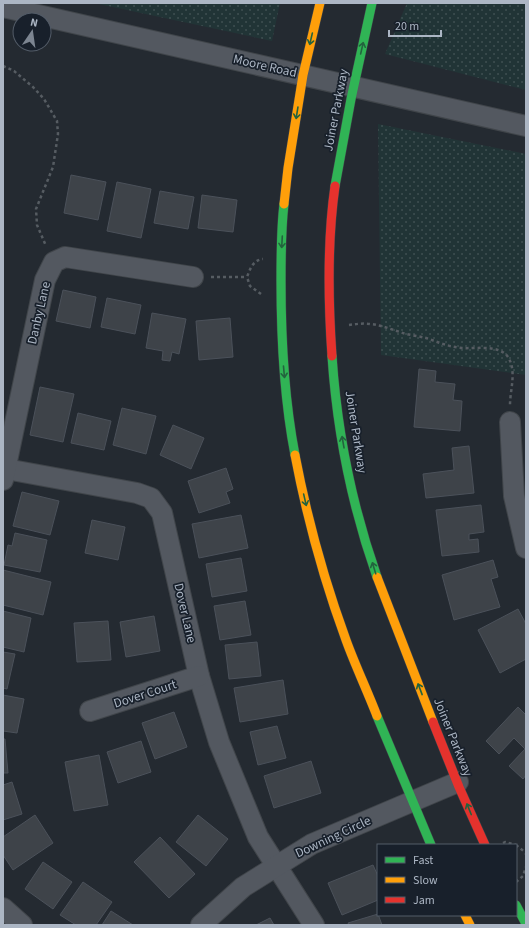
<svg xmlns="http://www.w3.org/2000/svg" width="529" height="928" font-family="'Source Sans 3',sans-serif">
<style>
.grass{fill:url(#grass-dots)}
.building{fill:#3e4349;stroke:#4b515a}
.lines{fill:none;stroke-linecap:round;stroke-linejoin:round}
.street-casing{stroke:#40454a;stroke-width:22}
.fast-casing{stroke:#40454a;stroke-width:10}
.slow-casing{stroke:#40454a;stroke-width:10}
.jam-casing{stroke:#40454a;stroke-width:10}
.path{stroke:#565c62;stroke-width:2.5;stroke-dasharray:3 3;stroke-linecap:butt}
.street{stroke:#535860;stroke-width:20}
.fast{stroke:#30b455;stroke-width:9}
.slow{stroke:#ff9f0a;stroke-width:9}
.jam{stroke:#e5322d;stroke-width:9}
.oneway{stroke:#23633e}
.labels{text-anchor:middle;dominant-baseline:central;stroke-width:3.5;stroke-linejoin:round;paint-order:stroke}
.street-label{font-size:13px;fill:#acb6c4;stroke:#18202b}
</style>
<defs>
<pattern id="grass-dots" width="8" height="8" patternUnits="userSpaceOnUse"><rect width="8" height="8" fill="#213436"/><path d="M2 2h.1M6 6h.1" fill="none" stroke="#3f4f51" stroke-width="1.8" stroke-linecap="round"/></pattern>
</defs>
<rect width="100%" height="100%" fill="#242a31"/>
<g class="grass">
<polygon points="94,3 280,3 272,41"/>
<polygon points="407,3 526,3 526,90 385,54"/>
<polygon points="378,124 526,154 526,375 381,355"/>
</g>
<g class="building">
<polygon points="71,175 106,182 98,220 64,213"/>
<polygon points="117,182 151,189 141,238 107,231"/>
<polygon points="160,191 194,197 188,229 154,223"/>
<polygon points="202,195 237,200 233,232 198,228"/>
<polygon points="63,290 96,297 90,328 56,321"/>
<polygon points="107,298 141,305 135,334 101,327"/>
<polygon points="152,313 186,319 179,354 172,352 170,361 162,360 163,351 146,348"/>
<polygon points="230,318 233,357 199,360 196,321"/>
<polygon points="419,369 436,371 435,382 455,384 453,400 462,401 460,431 414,427"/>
<polygon points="40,387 74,394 63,442 30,435"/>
<polygon points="122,408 156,416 146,454 113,445"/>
<polygon points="78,413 111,421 104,450 71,443"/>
<polygon points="173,425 204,438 191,469 160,455"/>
<polygon points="469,446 474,493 426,498 423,474 454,470 452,448"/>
<polygon points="226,468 233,489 226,492 230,503 199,513 188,481"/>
<polygon points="22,492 59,501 50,535 13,526"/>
<polygon points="481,505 484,532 469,534 469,540 478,539 479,552 442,556 436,510"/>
<polygon points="241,515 248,548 199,558 192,524"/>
<polygon points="92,520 125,527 118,560 85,553"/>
<polygon points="15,533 47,540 40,572 4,565 8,545 12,546"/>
<polygon points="241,558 247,591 212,597 206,564"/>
<polygon points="493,560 498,577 491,579 500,607 454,620 442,575"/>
<polygon points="3,570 51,582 43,615 3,605"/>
<polygon points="245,601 251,635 220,640 214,606"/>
<polygon points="518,609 526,624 526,659 500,673 478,630"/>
<polygon points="3,611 31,618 24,652 3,647"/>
<polygon points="154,616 160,651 126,657 120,622"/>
<polygon points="108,621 111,660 77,662 74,623"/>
<polygon points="257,642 261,676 229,679 225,645"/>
<polygon points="3,652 15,654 7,689 3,688"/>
<polygon points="283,680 288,714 240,722 234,688"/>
<polygon points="3,695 24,699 17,733 3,731"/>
<polygon points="518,707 526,715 526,775 523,779 509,766 525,749 514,738 499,754 486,741"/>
<polygon points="174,712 187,747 155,759 142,723"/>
<polygon points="277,726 286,758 258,765 250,732"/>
<polygon points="3,739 5,739 8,773 3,773"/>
<polygon points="141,741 151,772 118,783 107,752"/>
<polygon points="99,755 108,805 74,811 65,762"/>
<polygon points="311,761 321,793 274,808 264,776"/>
<polygon points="12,782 22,814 3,820 3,785"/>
<polygon points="35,815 53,843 13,870 3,855 3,837"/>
<polygon points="198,815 228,839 206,866 176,842"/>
<polygon points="160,837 195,874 169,898 134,862"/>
<polygon points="43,862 72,882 53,909 25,889"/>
<polygon points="373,865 378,876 378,900 342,915 328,883"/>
<polygon points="83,882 112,902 96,925 76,925 60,915"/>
<polygon points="111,911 133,925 102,925"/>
<polygon points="378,914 382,925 349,925 348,923"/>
<polygon points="270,918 274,925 256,925"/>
</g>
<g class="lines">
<defs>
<g id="street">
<polyline points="3,7 526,126"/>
<polyline points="510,422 514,496 526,548"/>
<polyline points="6,469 137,493 151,498 162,513 199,676 219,742 258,837 314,925"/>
<polyline points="3,480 45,280 54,262 65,257 193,277"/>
<polyline points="90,711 199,676"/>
<polyline points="3,908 22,925"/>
<polyline points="201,925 243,887 312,844 458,782"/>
</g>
<g id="fast">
<polyline points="335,186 351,99 372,3"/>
<path d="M284,204C281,229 281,256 281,281C281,339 284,398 295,455"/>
<path d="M332,356C337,431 352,506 377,577"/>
<polyline points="377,716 431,845"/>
<polyline points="516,905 526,924"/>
</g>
<g id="slow">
<polyline points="284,204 288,168 303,75 320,3"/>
<path d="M295,455C307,518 324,580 346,640C355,665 367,690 377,716"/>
<polyline points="377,577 433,722"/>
<polyline points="465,915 470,925"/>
</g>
<g id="jam">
<path d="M332,356C328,299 327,242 335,186"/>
<polyline points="433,722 459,787 485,845"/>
</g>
</defs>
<use href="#street" class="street-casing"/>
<use href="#fast" class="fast-casing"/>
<use href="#slow" class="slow-casing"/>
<use href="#jam" class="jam-casing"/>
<g class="path">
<polyline points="3,66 14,71 33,87 44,99 57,121 58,134 53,167 36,209 37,225 46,246"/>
<polyline points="211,277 247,277"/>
<path d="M261,294L250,286L247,277C250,269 253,260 263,259"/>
<path d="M349,325C356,324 363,323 370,324C381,325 390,329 400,332C408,335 418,336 426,338C438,342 449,347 462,348C475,349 499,344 508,357C517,371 510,390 510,405"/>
<polyline points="503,843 505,842 516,845"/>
<polyline points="516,845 526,853 526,855"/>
<polyline points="516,882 523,876 526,867"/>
</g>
<use href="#street" class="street"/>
<use href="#fast" class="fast"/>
<use href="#slow" class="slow"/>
<use href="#jam" class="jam"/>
</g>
<defs><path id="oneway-shaft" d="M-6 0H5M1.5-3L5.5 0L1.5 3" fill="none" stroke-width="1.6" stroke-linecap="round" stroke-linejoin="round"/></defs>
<g class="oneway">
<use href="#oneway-shaft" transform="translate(311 39) rotate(103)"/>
<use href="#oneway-shaft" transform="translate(362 48) rotate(-77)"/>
<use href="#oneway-shaft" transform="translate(297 113) rotate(99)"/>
<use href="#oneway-shaft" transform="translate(282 242) rotate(93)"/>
<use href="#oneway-shaft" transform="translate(284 372) rotate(85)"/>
<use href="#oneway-shaft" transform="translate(343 442) rotate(-100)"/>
<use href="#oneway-shaft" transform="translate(305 500) rotate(77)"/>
<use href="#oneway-shaft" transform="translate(374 568) rotate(-107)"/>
<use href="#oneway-shaft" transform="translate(420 689) rotate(-111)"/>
<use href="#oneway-shaft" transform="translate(469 809) rotate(-112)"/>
</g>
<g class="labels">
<g class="street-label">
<text transform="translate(265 66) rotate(13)">Moore Road</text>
<text transform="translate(336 110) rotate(-79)">Joiner Parkway</text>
<text transform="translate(39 313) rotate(-77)">Danby Lane</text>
<text transform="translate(356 432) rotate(81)">Joiner Parkway</text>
<text transform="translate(185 613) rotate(77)">Dover Lane</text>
<text transform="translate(145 694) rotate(-18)">Dover Court</text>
<text transform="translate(453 737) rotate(68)">Joiner Parkway</text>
<text transform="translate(333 837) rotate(-25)">Downing Circle</text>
</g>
</g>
<rect width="529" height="928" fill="none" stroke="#acb6c4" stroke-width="8"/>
<rect x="377" y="844" width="140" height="72" fill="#18202b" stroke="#535c68"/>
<rect x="385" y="857" width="20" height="6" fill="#30b455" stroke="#535c68"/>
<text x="413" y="864" font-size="12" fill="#acb6c4">Fast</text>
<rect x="385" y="877" width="20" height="6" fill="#ff9f0a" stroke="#535c68"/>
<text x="413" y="884" font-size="12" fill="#acb6c4">Slow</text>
<rect x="385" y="897" width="20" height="6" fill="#e5322d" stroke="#535c68"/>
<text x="413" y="904" font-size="12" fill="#acb6c4">Jam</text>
<g transform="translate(32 32) rotate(13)"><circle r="19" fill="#18202b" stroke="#535c68"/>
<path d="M0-3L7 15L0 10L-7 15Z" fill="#7c8591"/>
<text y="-6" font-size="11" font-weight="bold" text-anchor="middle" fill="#acb6c4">N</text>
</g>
<path d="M389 30v6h52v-6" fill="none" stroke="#acb6c4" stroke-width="2"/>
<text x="395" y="30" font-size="12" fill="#acb6c4" stroke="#18202b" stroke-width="3" paint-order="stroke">20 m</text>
</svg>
